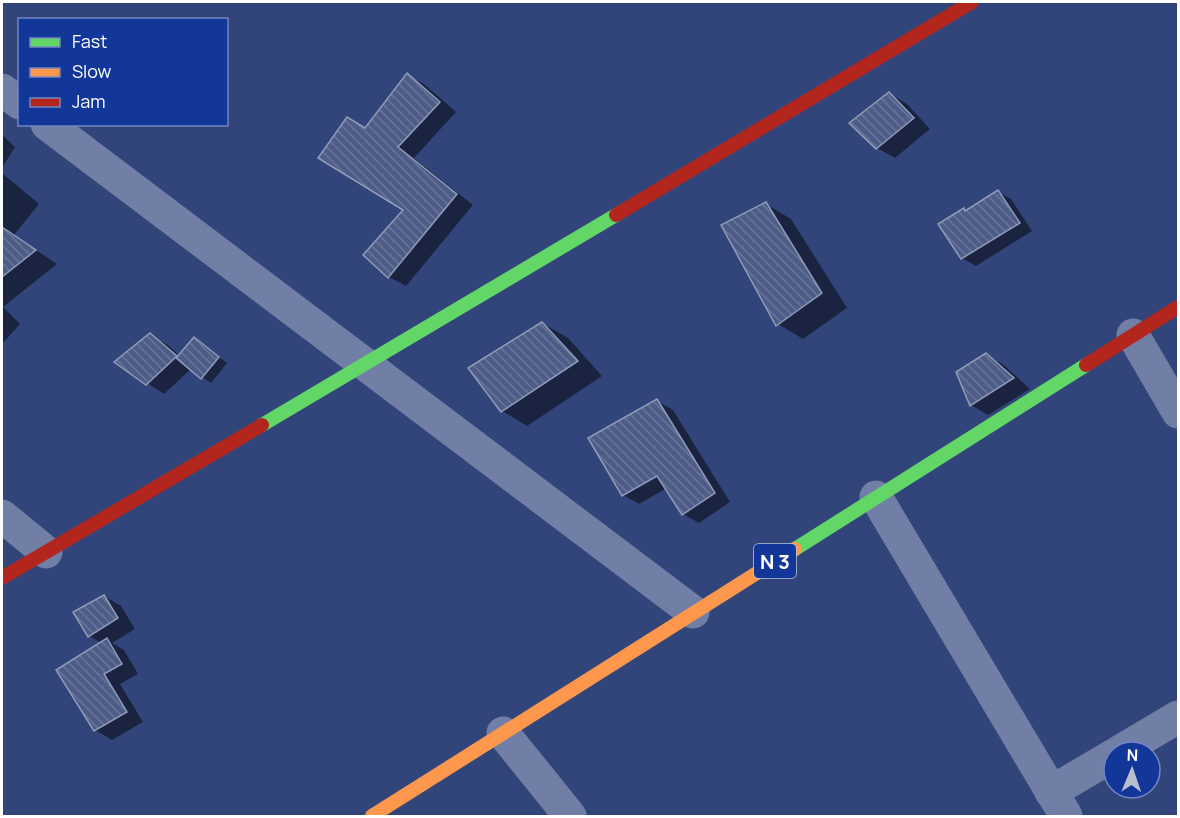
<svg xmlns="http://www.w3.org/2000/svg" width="1180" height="818" font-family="Manrope,sans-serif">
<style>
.shadow{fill:#0007}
.building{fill:url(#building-back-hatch);stroke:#909bba;stroke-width:1.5}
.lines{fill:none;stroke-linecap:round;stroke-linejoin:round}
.street{stroke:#717ea5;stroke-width:33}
.fast{stroke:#63d668;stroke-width:14}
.slow{stroke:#ff974d;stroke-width:14}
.jam{stroke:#b3261e;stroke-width:14}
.labels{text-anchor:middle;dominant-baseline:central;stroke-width:4.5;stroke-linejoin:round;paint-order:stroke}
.shield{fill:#133699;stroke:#b8c3e0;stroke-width:1.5}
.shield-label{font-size:20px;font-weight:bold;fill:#fff}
</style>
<defs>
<pattern id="building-back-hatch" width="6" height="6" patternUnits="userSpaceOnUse" patternTransform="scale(1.5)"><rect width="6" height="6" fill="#4d5d88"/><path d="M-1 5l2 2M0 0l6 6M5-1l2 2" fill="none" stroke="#68759a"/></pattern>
</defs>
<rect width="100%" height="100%" fill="#32457a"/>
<g class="shadow">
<polygon points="407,75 424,84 456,112 414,158 473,205 406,286 389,277 405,210 366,130"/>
<polygon points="889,93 907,104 930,129 895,158 877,148"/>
<polygon points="2,135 15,147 2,168"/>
<polygon points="2,173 39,204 14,235 57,264 3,307 20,324 2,344"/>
<polygon points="998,192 1011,199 1032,231 976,266 962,258 964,210 967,212"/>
<polygon points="766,204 791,219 847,308 803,339 778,324"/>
<polygon points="542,323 568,338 602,376 527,426 502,411"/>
<polygon points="150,335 168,345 180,356 195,338 227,363 211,383 191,369 164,394 147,383"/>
<polygon points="986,355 1004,365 1030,389 988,415 971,405"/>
<polygon points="657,401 673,410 730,502 699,523 683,514 667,488 639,504 623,495"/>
<polygon points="104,596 121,606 135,629 112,643 124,650 138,674 120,684 143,722 112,740 95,730 59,670 102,643 89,636"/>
</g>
<g class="building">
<polygon points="407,73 440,102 398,147 457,194 388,278 363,255 403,210 318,158 347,117 365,128"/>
<polygon points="889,92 914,118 876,149 849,123"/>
<polygon points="998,190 1020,223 961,259 938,224 964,208 965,211"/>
<polygon points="766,202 822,293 776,326 721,225"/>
<polygon points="2,227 36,250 2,277"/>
<polygon points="542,322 578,361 501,412 468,368"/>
<polygon points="150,333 177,356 146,385 114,362"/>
<polygon points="194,337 219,357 201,379 176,358"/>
<polygon points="986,353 1014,378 970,406 956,372"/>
<polygon points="657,399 715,493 682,515 657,476 622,496 588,438"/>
<polygon points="104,595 118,618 88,637 73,612"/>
<polygon points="107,638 122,664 104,674 127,712 94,731 56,670"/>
</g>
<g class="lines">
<g class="street">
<polyline points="2,90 20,103"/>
<polyline points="47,124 693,612"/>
<polyline points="1133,335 1178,412"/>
<polyline points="876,497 1066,816"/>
<polyline points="2,516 46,552"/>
<polyline points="503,733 570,816"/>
<polyline points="1119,752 1178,717"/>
<polyline points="1051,792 1114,755"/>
</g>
<g class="fast">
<polyline points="262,425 616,215"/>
<polyline points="795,549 1086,365"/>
</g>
<polyline class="slow" points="372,816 795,549"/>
<g class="jam">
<polyline points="616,215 972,2"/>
<polyline points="1086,365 1178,307"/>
<polyline points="2,578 262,425"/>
</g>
</g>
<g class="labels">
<rect class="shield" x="754" y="544" width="42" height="34" rx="4.5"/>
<g class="shield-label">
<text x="775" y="561">N 3</text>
</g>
</g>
<rect width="1180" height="818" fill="none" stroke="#ffffff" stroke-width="6"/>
<rect x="18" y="18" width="210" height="108" fill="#133699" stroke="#7186c2" stroke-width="1.5"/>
<rect x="30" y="38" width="30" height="9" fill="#63d668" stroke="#7186c2" stroke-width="1.5"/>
<text x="72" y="48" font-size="18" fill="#ffffff">Fast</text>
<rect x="30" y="68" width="30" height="9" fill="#ff974d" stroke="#7186c2" stroke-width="1.5"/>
<text x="72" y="78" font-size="18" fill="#ffffff">Slow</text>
<rect x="30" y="98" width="30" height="9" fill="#b3261e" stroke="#7186c2" stroke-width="1.5"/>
<text x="72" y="108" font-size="18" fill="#ffffff">Jam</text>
<g transform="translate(1132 770) rotate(2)"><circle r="28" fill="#133699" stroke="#7186c2" stroke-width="1.5"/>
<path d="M0-4.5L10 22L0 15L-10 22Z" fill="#b7bed0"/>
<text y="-9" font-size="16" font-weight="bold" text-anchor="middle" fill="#ffffff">N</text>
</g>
</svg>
